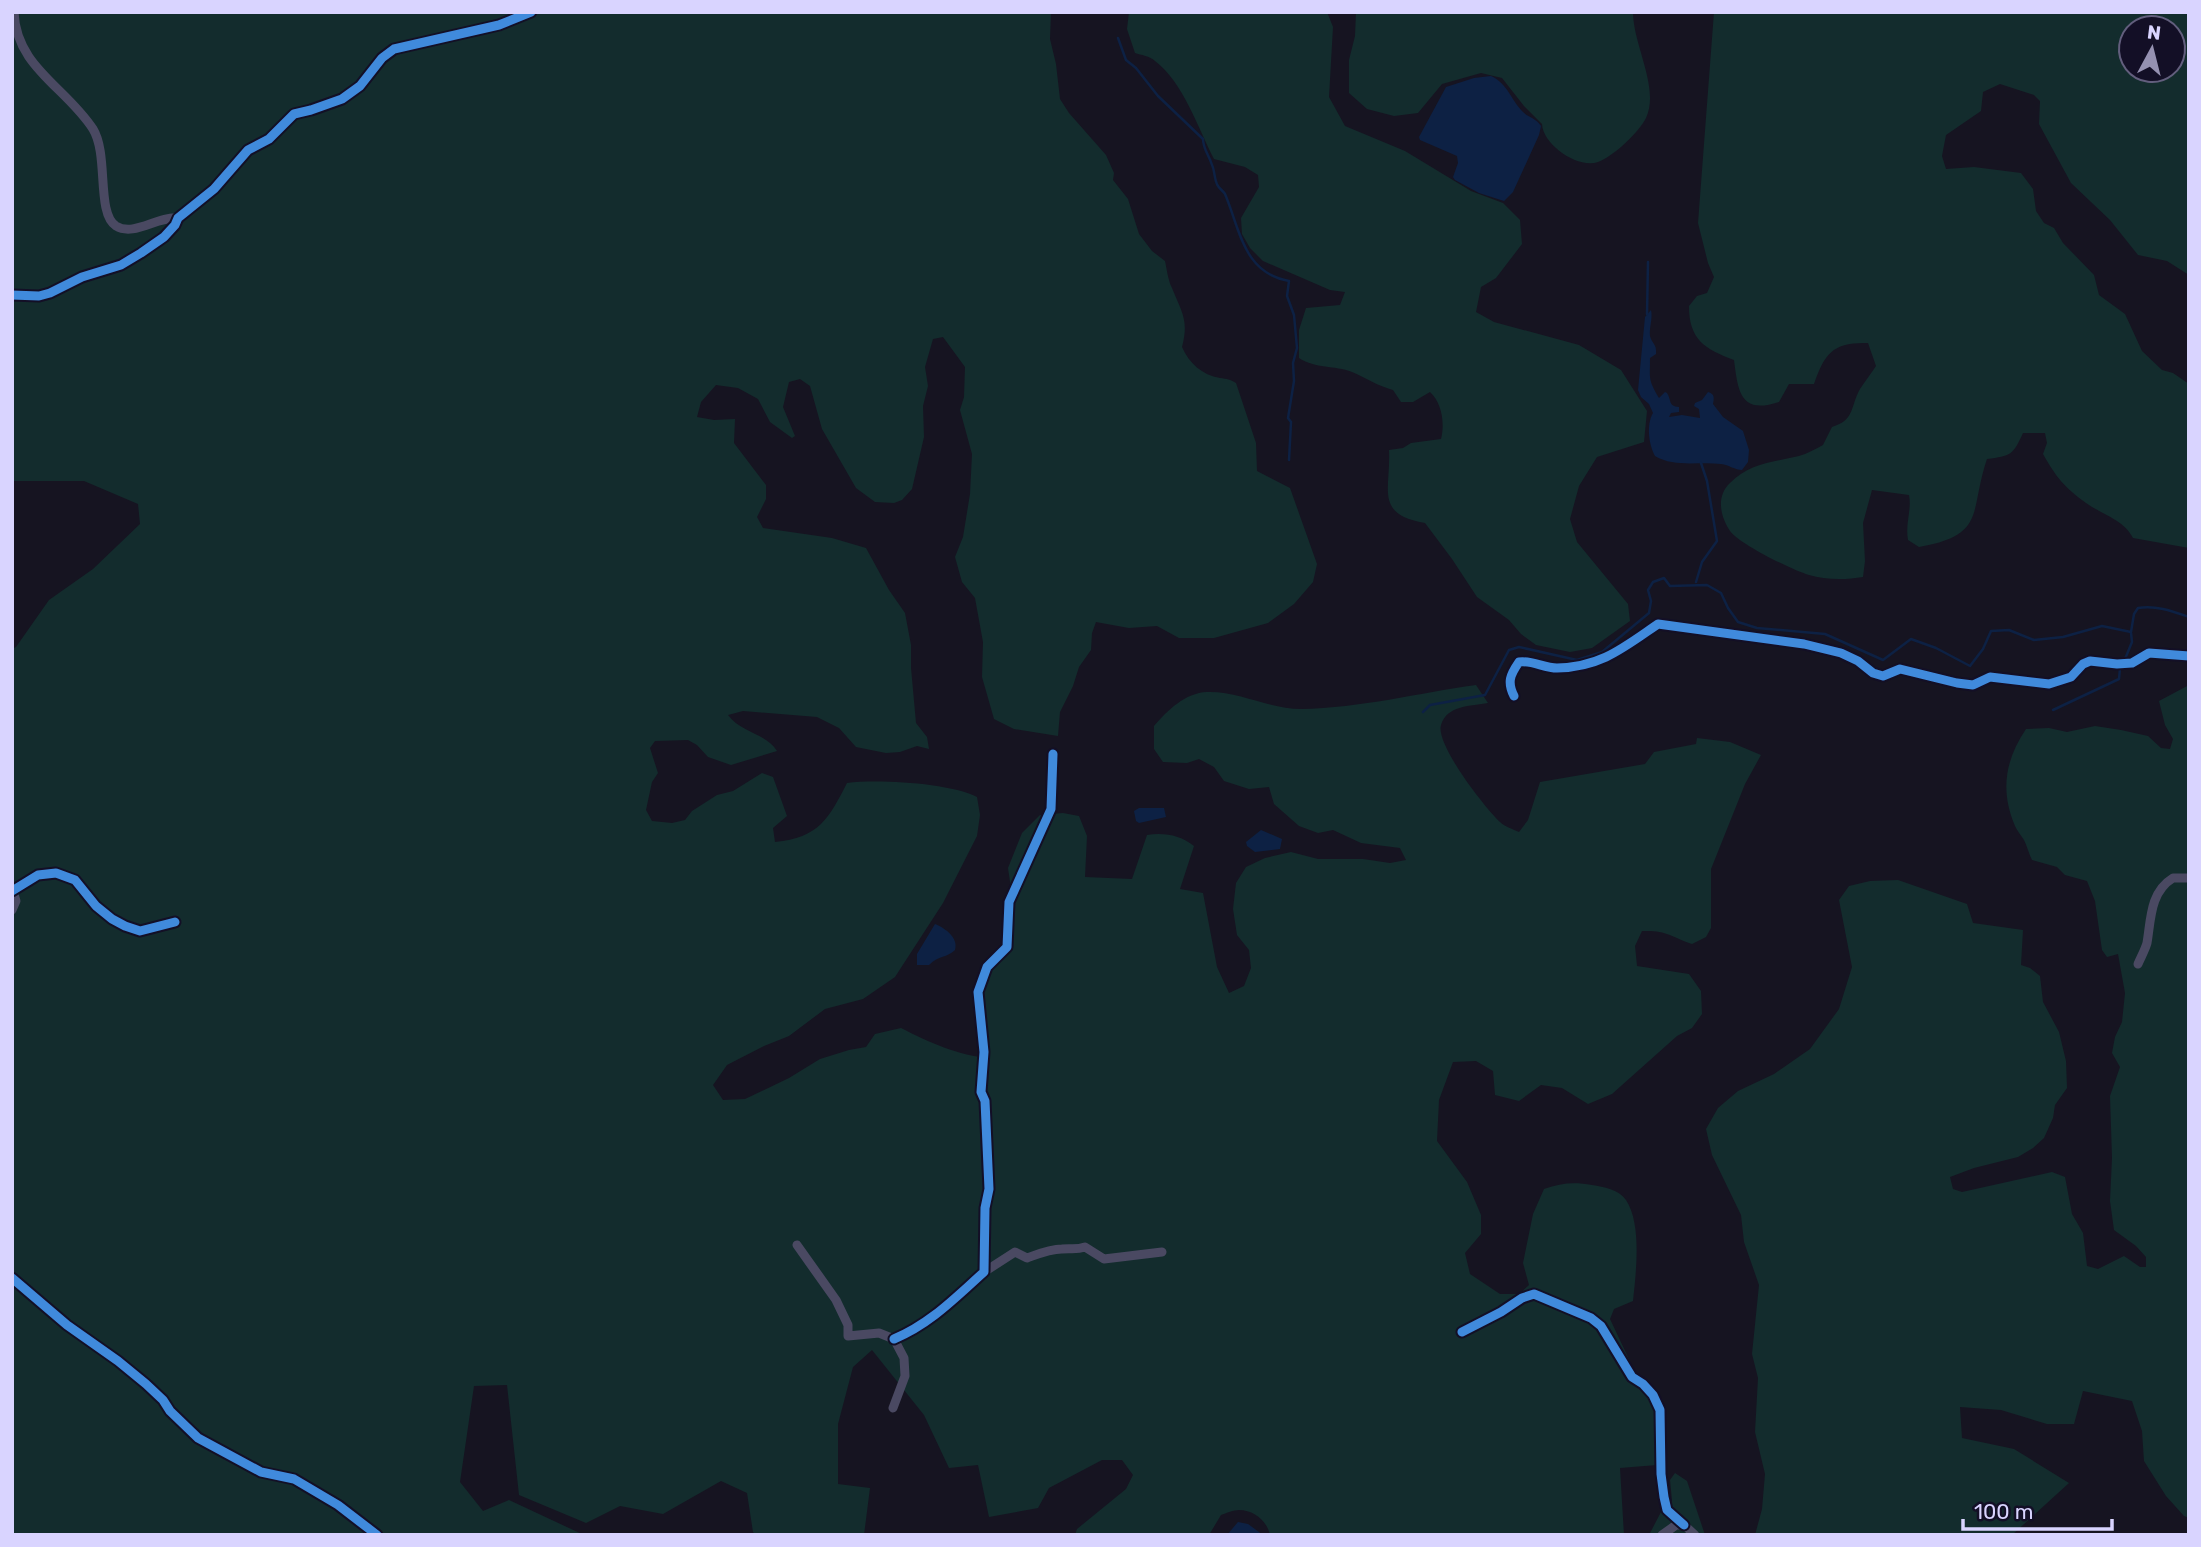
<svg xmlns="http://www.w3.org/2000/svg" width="2201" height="1547" font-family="Rubik,sans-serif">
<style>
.green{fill:#132c2d;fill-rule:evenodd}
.water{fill:#0d2144}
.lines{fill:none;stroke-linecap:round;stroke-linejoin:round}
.stream{stroke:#0d2144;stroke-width:2.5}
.street{stroke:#4a4962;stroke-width:9}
.cycleway-casing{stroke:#130f26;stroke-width:13}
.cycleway{stroke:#408adc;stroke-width:9}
</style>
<rect width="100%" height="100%" fill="#161421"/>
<g class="green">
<path d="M12,12H1051L1050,39L1056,64L1060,99L1069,113L1106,155L1114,173L1113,180L1128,199L1139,234L1152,251L1165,261C1167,270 1168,280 1172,288C1182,313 1189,320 1182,347C1189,363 1202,375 1220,378C1227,379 1230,379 1236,383L1256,443L1257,471L1290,488L1317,564L1313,582L1294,604L1268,623L1214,638H1179L1157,626L1129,628L1096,622L1092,633L1091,650L1079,667L1073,686L1060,712L1058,736L1014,729L994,719L982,677L983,642L975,598L962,582L955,557L963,537L970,494L972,454L960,410L964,397L965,367L943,337L933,339L925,367L928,386L923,406L924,437L912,489L902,500L894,503L875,502L856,488L822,429L810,386L800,379L789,382L783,407L795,436L792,438L770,422L758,399L738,388L716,385L701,402L697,417L714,420L735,419L734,443L766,485V499L757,517L763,528L832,538L866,548L889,590L905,613L911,645V668L916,723L927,737L929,749L917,746L900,752L886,753L856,747L839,728L817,717L743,711L728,715C741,733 766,733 777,751L731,765L708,757L697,745L688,740L655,741L650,748L658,773L652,782L646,810L652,821L672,823L685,820L692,811L717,795L733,791L762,773L773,777L787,816L773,828L775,842C819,838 829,818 847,783C878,779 950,783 977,797L980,815L977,836L943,903L895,977L863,999L825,1009L789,1036L764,1046L727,1065L713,1085L723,1100L745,1099L789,1078L820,1059L849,1050L866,1047L875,1034L901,1028C928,1042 959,1056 990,1058L982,998L992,966L1011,947L1014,909L1008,868L1022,833L1040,815L1063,813L1079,816L1087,836L1085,877L1132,879L1147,835C1163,832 1181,835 1194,846L1180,889L1203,893L1217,967L1229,993L1244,986L1251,968L1249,950L1237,935L1233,909L1236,883L1246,867L1265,858L1291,852L1318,859H1363L1390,863L1406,860L1400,848L1361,843L1333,830L1318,833L1299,826L1274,804L1269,787L1249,789L1224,781L1214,767L1199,759L1187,763L1163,762L1154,749V726C1168,710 1185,693 1207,692C1239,691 1269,709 1301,709C1361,708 1418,693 1476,685L1488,703C1471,706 1447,705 1441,725C1435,744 1485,808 1500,822C1505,827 1513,829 1519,832L1528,820L1540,782L1645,764L1654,752L1696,744L1697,738L1730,742L1761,755L1745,784L1711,869V928L1706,937L1692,944C1670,936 1666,930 1642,931L1635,946L1637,966L1689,974L1701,991L1702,1014L1692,1028L1677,1036L1612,1094L1588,1104L1562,1088L1541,1085L1519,1101L1495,1095L1493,1071L1476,1061L1453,1062L1439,1100L1437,1141L1467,1182L1481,1215V1234L1465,1253L1470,1274L1500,1294H1519L1529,1285L1523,1263L1533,1214L1544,1189C1561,1183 1574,1182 1592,1185C1604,1187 1618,1189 1626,1200C1642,1224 1636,1273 1633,1301L1614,1309L1610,1319L1635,1372L1658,1411L1657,1465L1620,1468L1624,1535H1270C1267,1521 1254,1510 1239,1510C1234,1510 1226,1513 1221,1515L1209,1535H1075L1077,1529L1126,1489L1133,1475L1122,1460H1102L1049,1488L1038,1508L989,1517L978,1465L949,1468L924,1415L872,1350L853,1367L838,1424V1484L870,1488L864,1535H756L753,1532L747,1493L721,1481L663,1514L620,1506L586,1523L519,1495L507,1385L474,1386L460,1482L483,1511L509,1500L584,1535H12V649L16,647L49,600L93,569L140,524L138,504L84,481H12Z"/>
<path d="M1129,12H1327L1333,27L1329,97L1345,126L1405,151L1471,191L1503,203L1520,220L1522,244L1496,278L1481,287L1476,312L1494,322L1579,345L1621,370L1647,411L1644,442L1597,457L1579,486L1570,519L1577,542L1628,604L1630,621L1592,648L1570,652L1536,645L1521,634L1509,620L1477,597L1452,559L1425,523C1374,514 1391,490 1389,450L1403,448L1411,443L1441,439C1445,423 1442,403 1430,392L1413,402H1401L1393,390C1378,386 1366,378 1352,372C1334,365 1316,369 1299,358V330L1306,308L1340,305L1345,292L1330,290L1263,261L1250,248L1242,234L1241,218L1259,187L1258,175L1245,167L1214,159C1198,128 1183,82 1155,61C1150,56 1141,55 1135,53L1127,29Z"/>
<path d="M1356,12H1633C1633,45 1660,88 1646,118C1639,132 1614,156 1598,162C1578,169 1543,145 1542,124L1524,106L1502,78L1481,73L1442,84L1418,113L1394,116L1367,109L1349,93V60L1355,36Z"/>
<path d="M1714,12H2189V275L2167,261L2138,255L2110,220L2071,183L2039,124L2040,101L2034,95L2000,84L1983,92L1981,111L1946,135L1942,156L1946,169L1974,167L2021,173L2033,189L2036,211L2044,223L2054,228L2063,243L2094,275L2099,295L2125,314L2142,351L2162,370L2173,373L2189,384V548L2133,538C2124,520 2103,515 2086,503C2064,487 2056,477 2043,454L2047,443L2045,433H2023C2013,455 2011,456 1987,459C1969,512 1987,535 1919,547L1908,540C1905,523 1912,510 1909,495L1872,490L1863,523L1865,561L1863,577C1846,580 1825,580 1809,575C1794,571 1739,544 1730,531C1720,516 1716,496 1730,483C1749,463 1774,462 1799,456C1807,454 1815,449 1823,445L1832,427C1855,420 1850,407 1860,389C1865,381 1871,374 1876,366L1868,343C1833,342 1825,353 1814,384H1789L1779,402C1740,415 1738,391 1734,360C1705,349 1689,340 1689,306L1697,296L1707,293L1714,277L1708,263L1698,223ZM2173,28V70H2131V28Z"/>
<path d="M2189,685V1518L2184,1516L2166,1496L2144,1461L2142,1431L2132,1401L2083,1391L2074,1424H2047L2001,1410L1960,1407L1962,1438L2014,1449L2069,1483L2012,1535H1755L1762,1509L1765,1474L1755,1432L1758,1378L1752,1354L1759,1285L1744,1242L1741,1215L1712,1155L1706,1129L1718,1108L1738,1091L1774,1074L1810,1049L1839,1009L1852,967L1839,900L1849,886L1870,881L1898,880L1967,904L1973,923L2023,930L2021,965L2030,968L2040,976L2043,1002L2059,1032L2066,1061L2067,1088L2055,1105L2053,1118L2044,1138L2033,1148L2018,1157L1974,1168L1950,1177L1953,1189L1962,1192L2052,1172L2065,1177L2072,1214L2083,1233L2087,1266L2098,1269L2124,1256L2140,1267H2146V1257L2136,1246L2114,1230L2110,1201L2112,1158L2110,1096L2120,1067L2112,1053L2115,1037L2122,1022L2125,993L2118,954L2107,957L2102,950L2095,901L2087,881L2065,875L2057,867L2032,860C2029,854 2027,846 2024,840C2021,835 2017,831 2015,826C2000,791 2005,760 2026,729L2049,728L2067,732L2095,726L2121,730L2148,736L2161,748L2170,749L2173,739L2165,725L2159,701Z"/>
<polygon points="1675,1473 1687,1481 1705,1535 1649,1535 1661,1512 1672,1501 1670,1480"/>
</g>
<g class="water">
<path d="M1491,76C1508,84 1511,100 1523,112C1529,118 1536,118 1541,126L1539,135L1513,192L1504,201L1479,193L1455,180L1453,177L1458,163L1457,156L1420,140L1419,137L1446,87L1474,78Z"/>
<path d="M1651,310C1653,318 1649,328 1650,336C1652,344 1657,344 1656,354L1650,358C1650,380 1648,379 1659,398L1665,392L1667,393C1672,401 1668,406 1679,407V412L1671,413L1669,417L1682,415L1700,418L1699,409L1694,406L1695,403L1702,400L1708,392C1715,394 1714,398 1713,404L1723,417L1743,431L1749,450L1748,462L1742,470C1735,470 1729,465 1721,464C1700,461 1675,468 1655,456C1649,445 1646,425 1653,413L1649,404L1641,397L1638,390L1645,317Z"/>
<polygon points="1139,808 1164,808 1166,817 1139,823 1136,821 1134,811"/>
<polygon points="1261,830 1282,839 1280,849 1255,852 1247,846 1246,842"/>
<path d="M935,924C945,928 959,938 955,950C947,958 939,955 929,965H917V954Z"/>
<polygon points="1238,1522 1248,1524 1263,1535 1227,1535"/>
</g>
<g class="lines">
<g class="stream">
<path d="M1118,38L1126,60L1136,68L1158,96L1203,139C1203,149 1209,155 1212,165C1215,171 1214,180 1218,186C1219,188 1224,192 1225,194C1240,229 1243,273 1289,281L1287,296L1294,315L1297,348L1293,363L1294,381L1288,418L1291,422L1289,460"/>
<polyline points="1647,314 1648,262"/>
<polyline points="1696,582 1702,562 1717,541 1707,481 1701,463"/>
<polyline points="2125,659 2132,642 2131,633"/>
<polyline points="2053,710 2119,679 2120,668"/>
<path d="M1423,712L1430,705L1485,695L1509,650L1519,647L1577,660L1602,652L1649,613L1651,601L1648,590L1653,582L1664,578L1670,586L1707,585L1721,593L1728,608L1738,622L1757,628L1825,634L1883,660L1911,639L1936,648L1970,666L1983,649L1991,631L2009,630L2034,640L2063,637L2102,626L2131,632L2134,614L2138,608C2156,605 2172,611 2189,617"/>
</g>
<g class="street">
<path d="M14,12C16,67 66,87 93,129C109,155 96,213 116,226C134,237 157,216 178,218"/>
<polyline points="12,295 39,296 50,293 82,277 121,265 141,253 164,237 175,225 178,218 214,189 248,150 269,139 294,114 311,110 342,99 360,86 382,58 394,49 499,25 531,12"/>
<path d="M1514,696C1507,682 1510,675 1519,662C1532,660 1544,668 1557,668C1601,667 1623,648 1658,624L1804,644L1841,653L1858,661L1873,673L1883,676L1900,669L1957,683L1973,685L1990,677L2049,684L2071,677L2083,664L2090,661L2117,664L2132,663L2149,653L2189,656"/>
<polyline points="12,891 38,875 56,873 75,880 96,906 112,919 125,926 140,931 175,922"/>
<polyline points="12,910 16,901 13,891"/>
<path d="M2138,964C2141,957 2145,950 2147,943C2151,919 2150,892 2173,878H2189"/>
<polyline points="797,1245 836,1300 848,1325 848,1336 879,1333 894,1339 904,1358 905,1376 893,1408"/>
<path d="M984,1272L1015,1252L1027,1258C1038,1254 1050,1249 1062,1249C1071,1248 1076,1250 1085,1247L1104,1259L1162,1252"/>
<polyline points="12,1278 67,1325 118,1361 146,1384 163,1400 170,1411 198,1438 261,1472 294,1479 338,1505 377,1535"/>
<polyline points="1462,1332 1501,1312 1522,1298 1534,1294 1591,1318 1601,1326 1632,1377 1643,1384 1653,1395 1660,1410 1661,1474 1664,1497 1667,1510 1684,1525"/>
<path d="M894,1339C930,1324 955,1298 984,1272L985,1208L989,1189L985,1101L981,1092L984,1052L978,992L987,967L1007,947L1009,902L1051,809L1053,754"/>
<polyline points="1662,1535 1676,1525 1684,1525 1695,1535"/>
</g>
<defs>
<g id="cycleway">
<polyline points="12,295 39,296 50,293 82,277 121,265 141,253 164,237 175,225 178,218 214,189 248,150 269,139 294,114 311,110 342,99 360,86 382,58 394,49 499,25 531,12"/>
<path d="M1514,696C1507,682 1510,675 1519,662C1532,660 1544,668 1557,668C1601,667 1623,648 1658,624L1804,644L1841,653L1858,661L1873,673L1883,676L1900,669L1957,683L1973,685L1990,677L2049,684L2071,677L2083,664L2090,661L2117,664L2132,663L2149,653L2189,656"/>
<polyline points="12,891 38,875 56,873 75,880 96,906 112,919 125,926 140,931 175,922"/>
<polyline points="12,1278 67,1325 118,1361 146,1384 163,1400 170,1411 198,1438 261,1472 294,1479 338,1505 377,1535"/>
<polyline points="1462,1332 1501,1312 1522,1298 1534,1294 1591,1318 1601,1326 1632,1377 1643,1384 1653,1395 1660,1410 1661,1474 1664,1497 1667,1510 1684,1525"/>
<path d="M894,1339C930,1324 955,1298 984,1272L985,1208L989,1189L985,1101L981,1092L984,1052L978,992L987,967L1007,947L1009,902L1051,809L1053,754"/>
</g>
</defs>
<use href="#cycleway" class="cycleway-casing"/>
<use href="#cycleway" class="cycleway"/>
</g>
<rect width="2201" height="1547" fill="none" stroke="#d9d4ff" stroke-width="28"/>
<g transform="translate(2152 49) rotate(7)"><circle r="33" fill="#130f26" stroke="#625e7d" stroke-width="2"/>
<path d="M0-5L12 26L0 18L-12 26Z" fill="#9591b1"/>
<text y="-10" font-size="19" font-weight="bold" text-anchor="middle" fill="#d9d4ff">N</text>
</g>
<path d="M1963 1519v10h149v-10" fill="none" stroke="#d9d4ff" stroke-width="3.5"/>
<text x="1974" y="1519" font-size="21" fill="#d9d4ff" stroke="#130f26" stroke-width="5" paint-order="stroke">100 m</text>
</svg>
